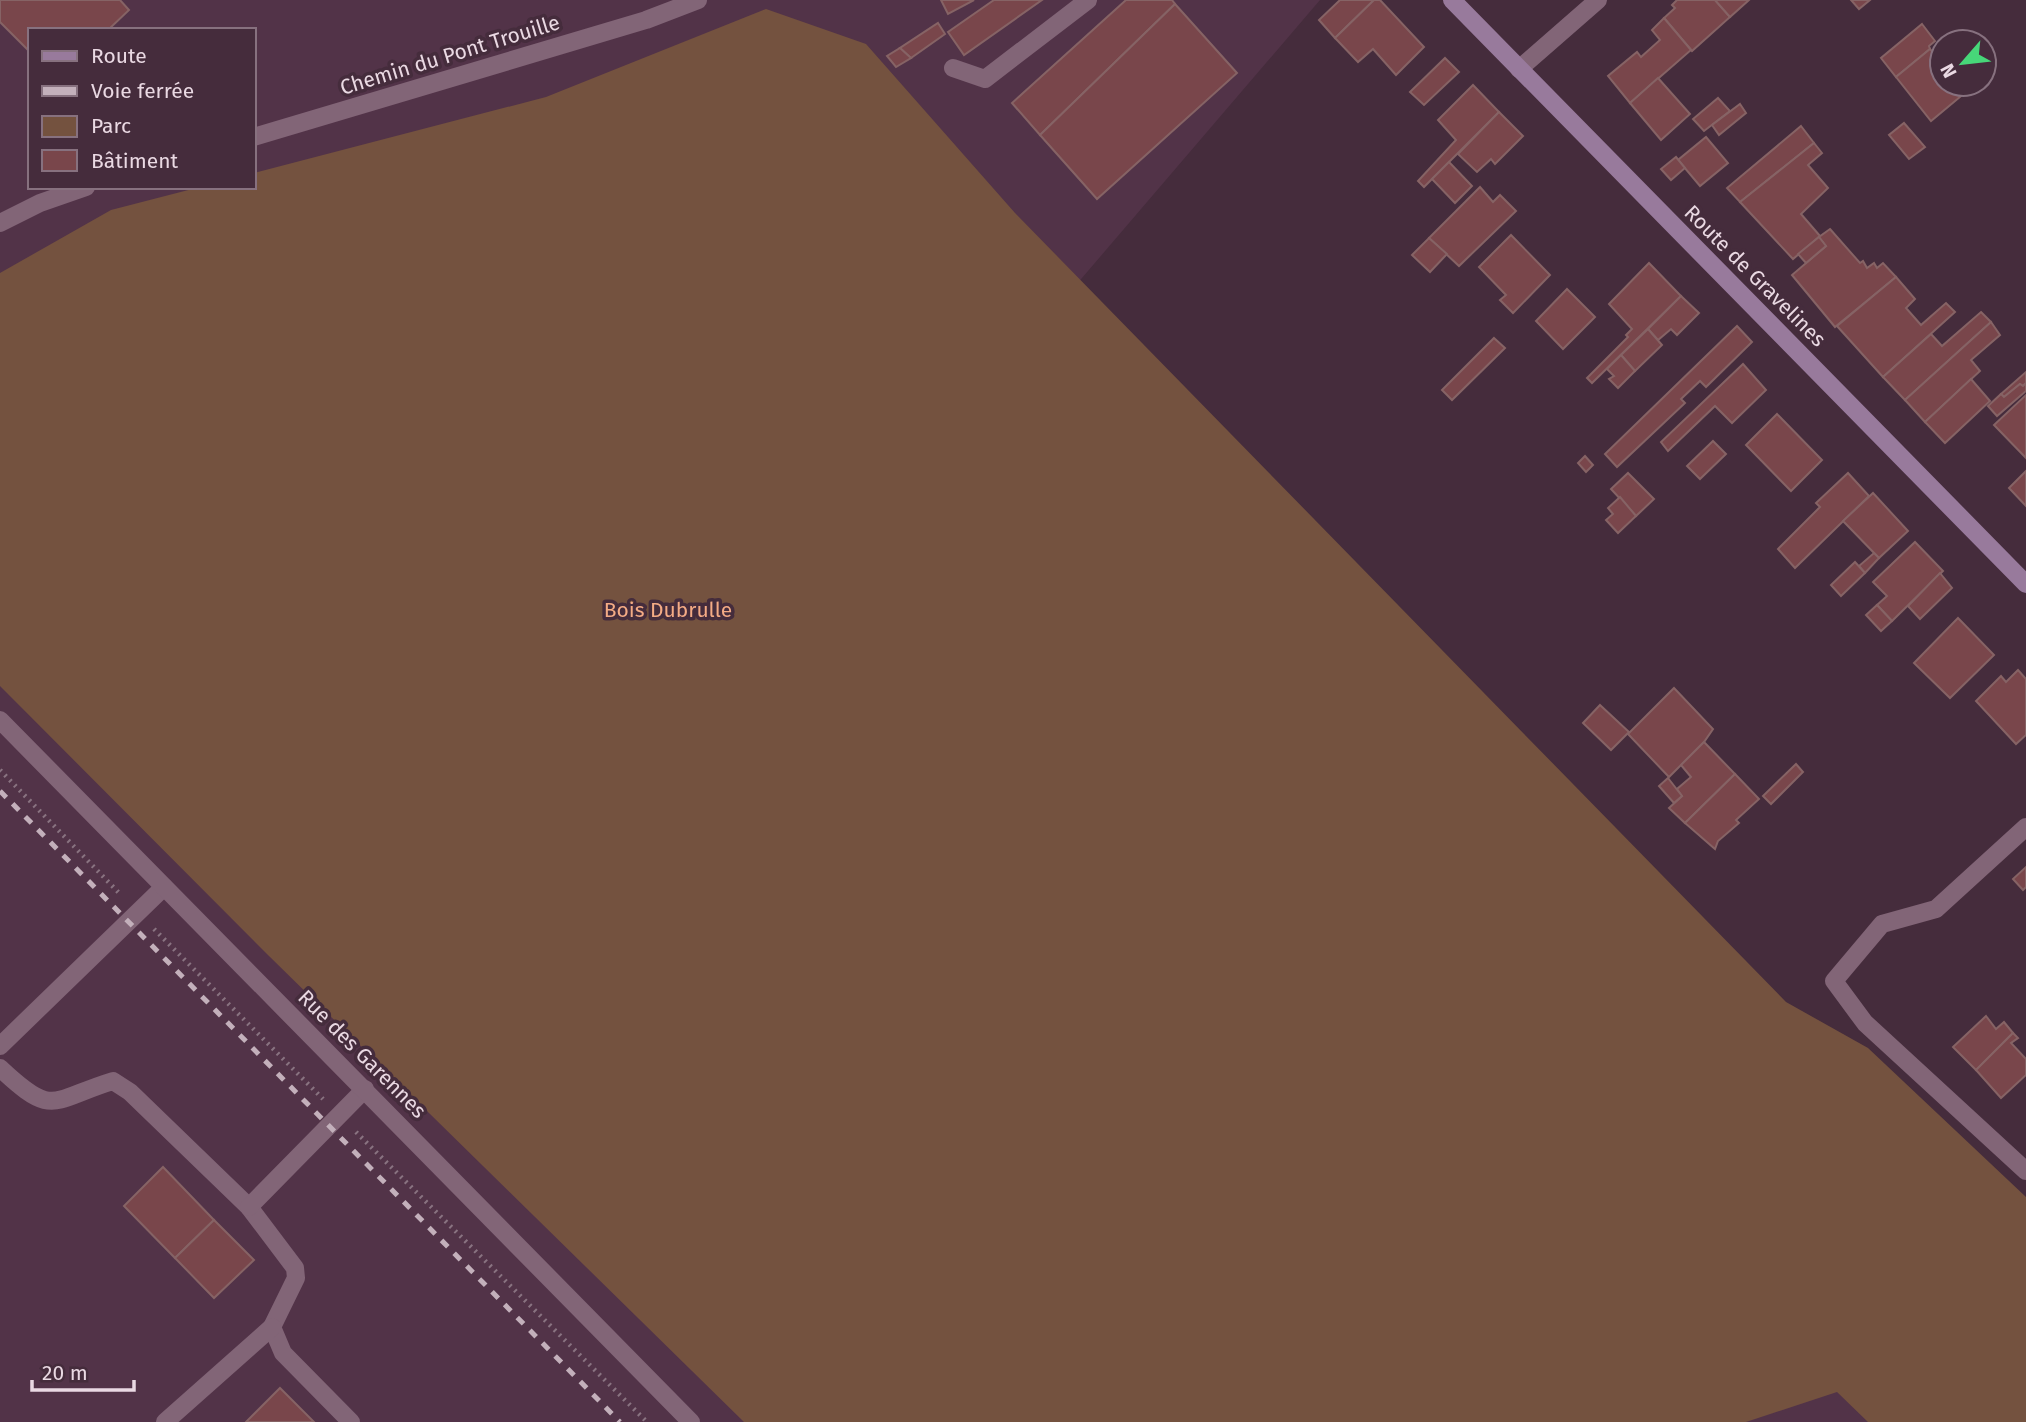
<svg xmlns="http://www.w3.org/2000/svg" width="2026" height="1422" font-family="'Fira Sans',sans-serif">
<style>
.built{fill:#523348;fill-rule:evenodd}
.green{fill:#74523f}
.building{fill:#79464b;stroke:#866365;stroke-width:2}
.lines{fill:none;stroke-linecap:round;stroke-linejoin:round}
.path{stroke:#897381;stroke-width:4.5;stroke-dasharray:2 5;stroke-linecap:butt}
.lane{stroke:#826577;stroke-width:18}
.street{stroke:#826577;stroke-width:18}
.secondary{stroke:#987a9c;stroke-width:18}
.rail{stroke:#c3b0bb;stroke-width:5;stroke-dasharray:9 9;stroke-linecap:butt}
.labels{text-anchor:middle;dominant-baseline:central;stroke-width:7;stroke-linejoin:round;paint-order:stroke}
.street-label{font-size:21px;fill:#ead9e3;stroke:#452c3c}
.park-label{font-size:21px;fill:#f4ab85;stroke:#452c3c}
</style>
<rect width="100%" height="100%" fill="#452c3c"/>
<path class="built" d="M0,0H1320L1070,292L2026,1422H0ZM30,30H254V187H30Z"/>
<polygon class="green" points="766,9 866,44 1015,213 1786,1002 1868,1048 2026,1197 2026,1422 1868,1422 1837,1392 1746,1422 744,1422 269,956 0,686 0,273 111,210 200,187 254,187 254,173 546,97"/>
<g class="building">
<polygon points="0,0 120,0 129,10 108,30 30,30 30,52 0,22"/>
<polygon points="941,0 974,0 948,14"/>
<polygon points="994,0 1042,0 964,55 948,32"/>
<polygon points="1126,0 1172,0 1175,4 1040,135 1012,103"/>
<polygon points="1340,0 1374,0 1335,38 1319,20"/>
<polygon points="1374,0 1380,0 1424,47 1396,75 1373,49 1358,62 1335,38"/>
<polygon points="1677,0 1715,0 1730,17 1692,51 1664,18 1675,8 1672,5"/>
<polygon points="1715,0 1749,0 1730,17"/>
<polygon points="1851,0 1870,0 1859,9"/>
<polygon points="1175,4 1237,73 1097,199 1040,135"/>
<polygon points="1664,18 1691,50 1630,103 1608,76 1637,52 1641,57 1660,40 1652,30"/>
<polygon points="938,23 945,34 911,58 900,48"/>
<polygon points="1922,24 1935,41 1929,46 1930,49 1896,77 1881,58"/>
<polygon points="900,48 911,58 896,67 887,56"/>
<polygon points="1930,49 1942,63 1942,84 1959,84 1966,92 1931,121 1896,77"/>
<polygon points="1445,58 1459,72 1424,105 1410,92"/>
<polygon points="1658,78 1690,114 1661,140 1630,103"/>
<polygon points="1473,85 1499,112 1424,187 1418,181 1456,140 1438,120"/>
<polygon points="1718,98 1730,111 1704,131 1693,119"/>
<polygon points="1740,104 1746,113 1719,135 1712,125"/>
<polygon points="1499,112 1523,136 1495,164 1491,159 1477,172 1458,154"/>
<polygon points="1904,123 1925,147 1909,159 1889,135"/>
<polygon points="1801,126 1814,143 1740,202 1727,188"/>
<polygon points="1706,137 1728,163 1700,186 1678,160"/>
<polygon points="1814,143 1822,153 1808,165 1828,188 1801,214 1820,236 1793,259 1740,202"/>
<polygon points="1676,157 1685,168 1671,180 1661,169"/>
<polygon points="1449,162 1472,186 1455,203 1432,179"/>
<polygon points="1480,187 1493,202 1500,195 1516,211 1459,266 1429,238"/>
<polygon points="1830,229 1860,263 1863,261 1867,268 1874,263 1877,268 1883,263 1896,277 1835,327 1792,275 1826,246 1819,237"/>
<polygon points="1511,235 1550,275 1513,313 1500,300 1506,295 1479,267"/>
<polygon points="1819,237 1826,246 1806,263 1798,254"/>
<polygon points="1429,238 1447,254 1430,272 1412,255"/>
<polygon points="1649,263 1681,296 1592,383 1587,378 1628,337 1626,335 1632,329 1609,304"/>
<polygon points="1896,277 1915,299 1906,308 1921,325 1946,303 1955,312 1883,377 1837,326"/>
<polygon points="1567,289 1595,317 1563,349 1536,321"/>
<polygon points="1681,296 1699,313 1677,335 1671,329 1658,340 1648,329"/>
<polygon points="1981,312 1991,322 1905,400 1883,377 1931,334 1942,346"/>
<polygon points="1991,322 2000,335 1971,360 1980,371 1925,422 1905,400"/>
<polygon points="1737,326 1752,342 1706,387 1700,381 1681,399 1685,403 1617,467 1605,454"/>
<polygon points="1648,329 1662,345 1635,371 1621,355"/>
<polygon points="1494,338 1505,348 1452,400 1442,390"/>
<polygon points="1621,355 1635,371 1618,388 1609,379 1614,376 1607,369"/>
<polygon points="1743,364 1766,390 1732,423 1715,406 1668,451 1661,442"/>
<polygon points="2026,372 2026,383 2023,386 2020,384 2004,397 2001,394"/>
<polygon points="1971,379 1990,401 1945,443 1925,422"/>
<polygon points="2026,383 2026,391 1997,416 1988,406 2001,394 2004,397 2020,384 2023,386"/>
<polygon points="2026,395 2026,458 1994,425"/>
<polygon points="1777,414 1822,460 1791,491 1746,445"/>
<polygon points="1713,441 1726,454 1700,479 1687,466"/>
<polygon points="1585,456 1593,465 1586,472 1578,463"/>
<polygon points="2026,471 2026,506 2009,488"/>
<polygon points="1628,473 1654,499 1636,516 1611,489"/>
<polygon points="1848,473 1869,496 1795,568 1778,549 1820,507 1816,503"/>
<polygon points="1873,493 1908,531 1879,558 1843,521"/>
<polygon points="1620,497 1636,516 1618,533 1606,520 1613,514 1608,508"/>
<polygon points="1915,542 1943,571 1892,621 1877,605 1887,596 1873,582"/>
<polygon points="1874,553 1879,558 1865,573 1859,566"/>
<polygon points="1855,562 1865,573 1841,596 1831,585"/>
<polygon points="1940,573 1952,588 1920,619 1908,606"/>
<polygon points="1877,605 1892,621 1881,631 1866,615"/>
<polygon points="1958,618 1994,655 1950,698 1914,663"/>
<polygon points="2018,670 2026,679 2026,735 2016,744 1976,701 2001,676 2006,682"/>
<polygon points="1674,688 1713,729 1704,742 1669,777 1628,734"/>
<polygon points="1600,705 1629,732 1611,750 1583,723"/>
<polygon points="1704,742 1735,774 1685,823 1669,808 1682,796 1677,789 1691,777 1681,765"/>
<polygon points="1796,764 1803,772 1771,804 1763,796"/>
<polygon points="1735,774 1759,799 1736,820 1739,823 1718,841 1715,849 1685,823"/>
<polygon points="1668,778 1682,796 1674,803 1659,786"/>
<polygon points="2026,867 2026,887 2023,890 2013,879"/>
<polygon points="1986,1016 1996,1029 2004,1022 2013,1033 1976,1070 1953,1047"/>
<polygon points="2013,1033 2018,1038 2011,1043 2026,1059 2026,1075 2001,1098 1976,1070"/>
<polygon points="163,1167 214,1220 175,1258 124,1206"/>
<polygon points="214,1220 254,1260 214,1298 175,1258"/>
<polygon points="280,1388 314,1422 246,1422"/>
</g>
<g class="lines">
<g class="path">
<polyline points="0,770 121,895"/>
<polyline points="154,929 323,1099"/>
<polyline points="356,1132 647,1422"/>
</g>
<g class="lane">
<polyline points="953,68 985,79 1088,0"/>
<polyline points="2026,827 1936,909 1882,924 1834,981 1865,1023 2026,1171"/>
<polyline points="0,1046 164,887"/>
<path d="M0,1068C54,1119 51,1100 113,1081L130,1092L249,1207L295,1268L296,1278L272,1327L283,1353L351,1422"/>
<polyline points="249,1207 365,1089"/>
<polyline points="165,1422 272,1327"/>
</g>
<g class="street">
<polyline points="1519,69 1598,0"/>
<polyline points="254,137 646,20 698,0"/>
<polyline points="0,223 40,203 86,187"/>
<polyline points="0,720 691,1422"/>
</g>
<polyline class="secondary" points="1452,0 2026,584"/>
<polyline class="rail" points="0,791 620,1422"/>
</g>
<g class="labels">
<g class="street-label">
<text transform="translate(450 55) rotate(-17)">Chemin du Pont Trouille</text>
<text transform="translate(1755 276) rotate(45)">Route de Gravelines</text>
<text transform="translate(362 1054) rotate(45)">Rue des Garennes</text>
</g>
<g class="park-label">
<text x="668" y="610">Bois Dubrulle</text>
</g>
</g>
<rect x="28" y="28" width="228" height="161" fill="#452c3c" stroke="#87717f" stroke-width="2"/>
<rect x="42" y="51" width="35" height="10" fill="#987a9c" stroke="#87717f" stroke-width="2"/>
<text x="91" y="63" font-size="21" fill="#ead9e3">Route</text>
<rect x="42" y="86" width="35" height="10" fill="#c3b0bb" stroke="#87717f" stroke-width="2"/>
<text x="91" y="98" font-size="21" fill="#ead9e3">Voie ferrée</text>
<rect x="42" y="116" width="35" height="21" fill="#74523f" stroke="#87717f" stroke-width="2"/>
<text x="91" y="133" font-size="21" fill="#ead9e3">Parc</text>
<rect x="42" y="150" width="35" height="21" fill="#79464b" stroke="#87717f" stroke-width="2"/>
<text x="91" y="168" font-size="21" fill="#ead9e3">Bâtiment</text>
<g transform="translate(1963 63) rotate(242)"><circle r="33" fill="#452c3c" stroke="#87717f" stroke-width="2"/>
<path d="M0-5L12 26L0 18L-12 26Z" fill="#47d779"/>
<text y="-10" font-size="19" font-weight="bold" text-anchor="middle" fill="#ead9e3">N</text>
</g>
<path d="M32 1380v10h102v-10" fill="none" stroke="#ead9e3" stroke-width="3.5"/>
<text x="42" y="1380" font-size="21" fill="#ead9e3" stroke="#452c3c" stroke-width="5" paint-order="stroke">20 m</text>
</svg>
